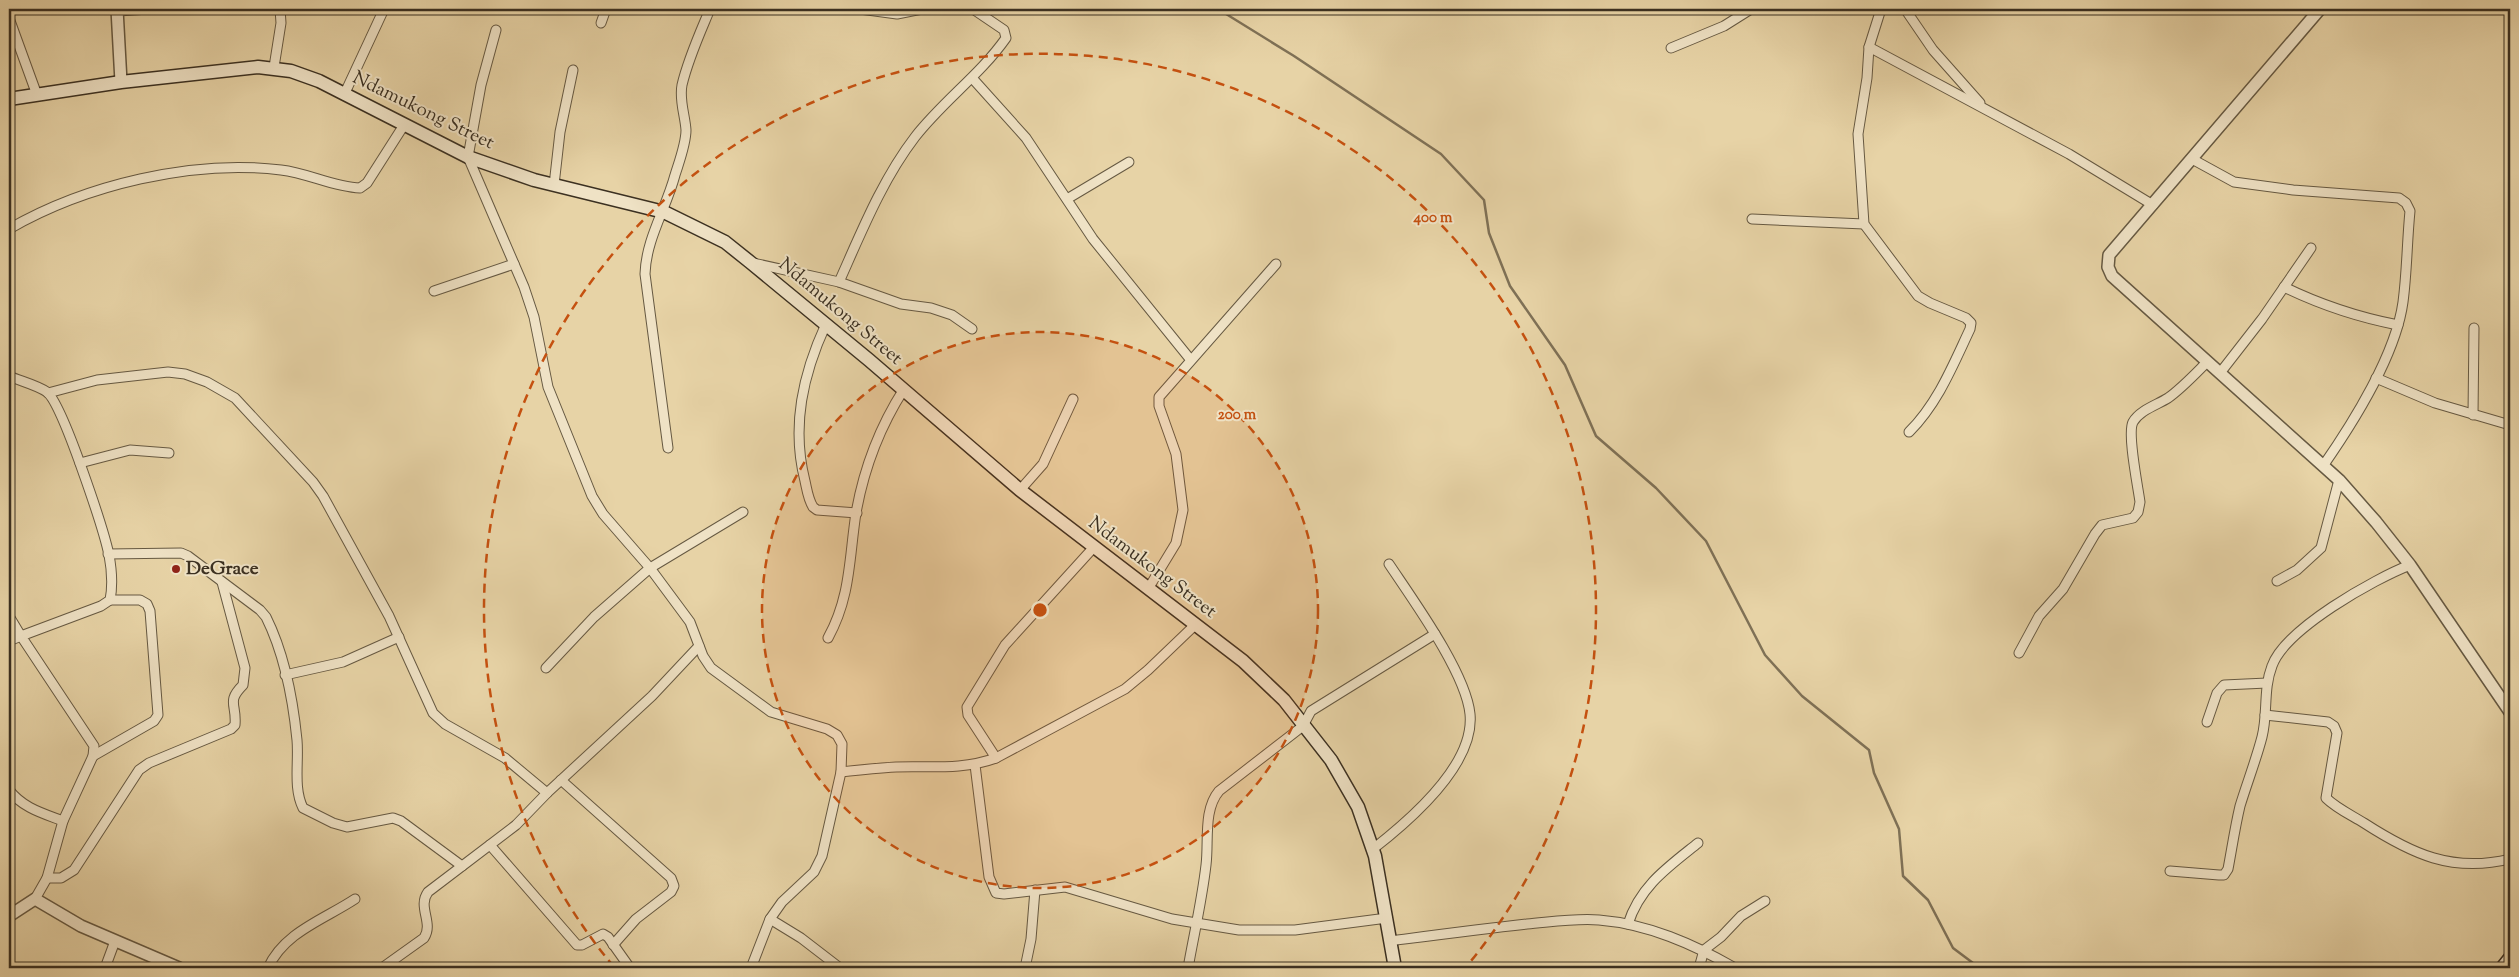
<svg xmlns="http://www.w3.org/2000/svg" width="2519" height="977" font-family="'Sorts Mill Goudy',serif">
<style>
.lines{fill:none;stroke-linecap:round;stroke-linejoin:round}
.stream{stroke:#7f7156;stroke-width:2.5}
.minor-casing{stroke:#665942;stroke-width:11}
.tertiary-casing{stroke:#665942;stroke-width:14}
.secondary-casing{stroke:#3b3021;stroke-width:15}
.minor{stroke:#efe2c5;stroke-width:9}
.tertiary{stroke:#efe2c5;stroke-width:11}
.secondary{stroke:#efe2c5;stroke-width:12}
.ring{fill:none;stroke:#c55110;stroke-width:2.5;stroke-dasharray:9 6}
.poi-dot{fill:#8f2418;stroke:#efe2c5;stroke-width:2}
.labels{text-anchor:middle;dominant-baseline:central;stroke-width:4;stroke-linejoin:round;paint-order:stroke}
.street-label{font-size:19px;fill:#3b3021;stroke:#efe2c5}
.poi-label{font-size:19px;font-weight:bold;fill:#3b3021;stroke:#efe2c5;text-anchor:start}
.centre{fill:#c55110;stroke:#efe2c5;stroke-width:2.5}
.ring-label{font-size:15px;text-anchor:middle;font-weight:bold;fill:#c55110;stroke:#efe2c5;stroke-width:4;stroke-linejoin:round;paint-order:stroke}
</style>
<rect width="100%" height="100%" fill="#e7d3a6"/>
<filter id="stains"><feTurbulence type="fractalNoise" baseFrequency=".004" numOctaves="4"/><feColorMatrix values="0 0 0 0 .2 0 0 0 0 .09 0 0 0 0 .02 0 0 0 .5 -.17"/></filter>
<radialGradient id="worn" r=".72"><stop offset=".6" stop-color="#630" stop-opacity="0"/><stop offset="1" stop-color="#630" stop-opacity=".3"/></radialGradient>
<g class="lines">
<polyline class="stream" points="1218,9 1294,56 1441,154 1484,200 1489,233 1510,286 1565,365 1596,436 1656,488 1706,541 1765,655 1802,696 1869,750 1874,773 1899,829 1903,876 1928,900 1953,948 1973,963 1976,968"/>
<defs>
<g id="minor">
<polyline points="860,9 897,14 922,9"/>
<path d="M1881,9L1869,47L1867,78L1858,134L1864,224L1918,296L1930,303L1966,318L1971,323L1970,329C1953,365 1938,403 1909,432"/>
<polyline points="1905,9 1933,50 1980,103"/>
<polyline points="118,11 149,9"/>
<polyline points="9,12 13,9"/>
<polyline points="9,18 37,95"/>
<polyline points="601,23 606,9"/>
<polyline points="496,30 481,85 468,157 524,287 534,317 548,387 592,496 603,514 650,568 690,622 703,656 711,668 771,712 827,729 837,735 842,744 841,772 822,856 814,872 782,902 770,919 751,968"/>
<polyline points="1869,47 2069,154 2153,205"/>
<polyline points="1671,48 1724,26 1751,9"/>
<polyline points="274,67 281,23 280,9"/>
<polyline points="973,79 1026,138 1093,239 1190,359"/>
<polyline points="344,95 384,9"/>
<path d="M2192,159L2234,182L2293,190L2399,198L2406,203L2410,211C2407,241 2407,272 2403,302C2396,354 2353,423 2323,466"/>
<polyline points="554,185 560,132 573,70"/>
<polyline points="1067,199 1129,162"/>
<polyline points="1752,219 1864,224"/>
<path d="M9,229C85,185 193,159 281,170C308,173 333,187 360,188L367,183L404,125"/>
<polyline points="753,263 839,282 901,304 931,308 952,315 972,329"/>
<path d="M839,282C861,233 882,180 915,137C943,101 980,75 1006,38L1004,30L973,9"/>
<path d="M2284,287C2321,305 2357,317 2398,325"/>
<polyline points="434,291 514,264"/>
<path d="M826,324C803,374 791,426 805,481C807,490 808,499 813,507L817,510L857,513"/>
<polyline points="2220,373 2262,319 2311,248"/>
<path d="M9,376C20,381 37,385 47,392C63,405 104,531 109,555C112,571 113,585 110,600L101,606L21,636L94,746L93,756L63,821L47,878L35,899"/>
<polyline points="2376,378 2435,403 2510,425"/>
<polyline points="48,393 97,380 168,372 185,374 207,382 235,398 313,482 323,496 389,616 433,713 445,724 505,758 547,793"/>
<polyline points="2473,415 2474,328"/>
<path d="M668,448L645,274C646,239 666,209 675,175C679,162 686,144 686,130C685,115 679,100 682,85C688,59 700,33 710,9"/>
<polyline points="80,463 130,450 169,453"/>
<polyline points="1020,490 1043,464 1073,399"/>
<path d="M108,554L181,553L188,556L260,610L266,617C284,653 293,700 297,740C299,762 293,788 303,808L333,823L347,827L393,818L401,821L462,866"/>
<polyline points="2277,581 2297,570 2321,548 2339,480"/>
<polyline points="1148,589 1176,543 1183,510 1176,454 1159,406 1159,397 1276,264"/>
<polyline points="9,616 21,636 9,641"/>
<path d="M828,638C851,596 849,558 856,513C864,468 879,428 904,389"/>
<path d="M2019,653L2039,616L2063,589L2095,534L2102,525L2133,518L2138,512L2140,502C2138,487 2127,433 2133,422C2140,410 2157,405 2168,398C2182,388 2195,374 2207,362"/>
<polyline points="546,668 594,617 650,568 743,512"/>
<polyline points="285,675 343,662 399,637"/>
<path d="M2265,715L2328,722L2334,726L2337,733L2326,798C2336,808 2351,815 2364,823C2412,854 2452,873 2510,859"/>
<polyline points="2207,722 2217,693 2224,685 2267,683"/>
<polyline points="93,756 154,721 158,715 150,611 147,604 140,600 110,600"/>
<polyline points="996,758 968,715 967,707 1005,645 1094,547"/>
<polyline points="975,765 989,877 996,893 1004,894 1065,887 1172,919 1239,930 1295,930 1387,918"/>
<path d="M841,772C859,770 878,768 896,767C931,766 963,770 996,758L1125,689L1148,670L1196,624"/>
<polyline points="561,780 671,878 674,886 671,892 636,919 613,945"/>
<path d="M9,790C23,808 42,813 63,821"/>
<polyline points="490,845 577,945 582,945 603,934 608,937 630,968"/>
<path d="M1373,849C1409,821 1475,765 1470,714C1466,673 1413,600 1389,564"/>
<path d="M2170,871L2219,875H2224L2228,869C2232,848 2235,827 2240,806C2247,783 2256,760 2262,737C2268,714 2263,689 2272,666C2285,629 2374,579 2410,565"/>
<path d="M47,878H61L74,870L139,770L149,763L231,729L235,725C237,704 226,702 243,685L245,668L222,582"/>
<polyline points="770,919 801,938 840,968"/>
<path d="M1628,924C1640,886 1668,867 1698,843"/>
<path d="M1390,941C1436,935 1481,929 1527,924C1551,922 1576,918 1599,920C1648,924 1693,944 1735,968"/>
<polyline points="105,968 115,941"/>
<path d="M268,968C284,932 325,919 355,899"/>
<path d="M382,968L424,938C434,923 417,907 428,892L516,825L547,793L652,696L699,646"/>
<polyline points="1025,968 1031,939 1035,890"/>
<path d="M1188,968C1194,934 1202,900 1206,865C1209,841 1203,810 1219,791L1303,726L1311,711L1435,634"/>
<polyline points="1699,968 1704,950 1721,937 1741,916 1765,901"/>
</g>
<g id="tertiary">
<polyline points="117,9 121,82"/>
<polyline points="2320,9 2109,255 2108,267 2112,276 2339,480 2376,522 2410,565 2510,712"/>
<polyline points="9,916 35,899 81,926 179,968"/>
</g>
<g id="secondary">
<polyline points="9,99 121,82 258,67 291,71 319,81 468,157 534,180 664,212 725,242 750,262 869,360 1020,490 1243,661 1284,700 1331,760 1358,807 1375,856 1395,968"/>
<polyline points="2502,968 2510,958"/>
</g>
</defs>
<use href="#minor" class="minor-casing"/>
<use href="#tertiary" class="tertiary-casing"/>
<use href="#secondary" class="secondary-casing"/>
<use href="#minor" class="minor"/>
<use href="#tertiary" class="tertiary"/>
<use href="#secondary" class="secondary"/>
</g>
<circle cx="1040" cy="610" r="278" fill="#c55110" fill-opacity=".12"/>
<g class="ring">
<circle cx="1040" cy="610" r="278"/>
<path d="M614 967A556 556 0 1 1 1466 967"/>
</g>
<circle class="poi-dot" cx="176" cy="569" r="5"/>
<g class="labels">
<g class="street-label">
<text transform="translate(423 111) rotate(26)">Ndamukong Street</text>
<text transform="translate(840 312) rotate(40)">Ndamukong Street</text>
<text transform="translate(1152 568) rotate(37)">Ndamukong Street</text>
</g>
<g class="poi-label">
<text x="186" y="569">DeGrace</text>
</g>
</g>
<circle cx="1040" cy="610" r="8" class="centre"/>
<g class="ring-label">
<text x="1433" y="222">400 m</text>
<text x="1237" y="419">200 m</text>
</g>
<rect width="2519" height="977" fill="none" stroke="#e7d3a6" stroke-width="30"/>
<rect x="10" y="10" width="2499" height="957" fill="none" stroke="#3b3021" stroke-width="2.5"/>
<rect x="15" y="15" width="2489" height="947" fill="none" stroke="#3b3021"/>
<rect width="100%" height="100%" filter="url(#stains)"/>
<rect width="100%" height="100%" fill="url(#worn)"/>
</svg>
